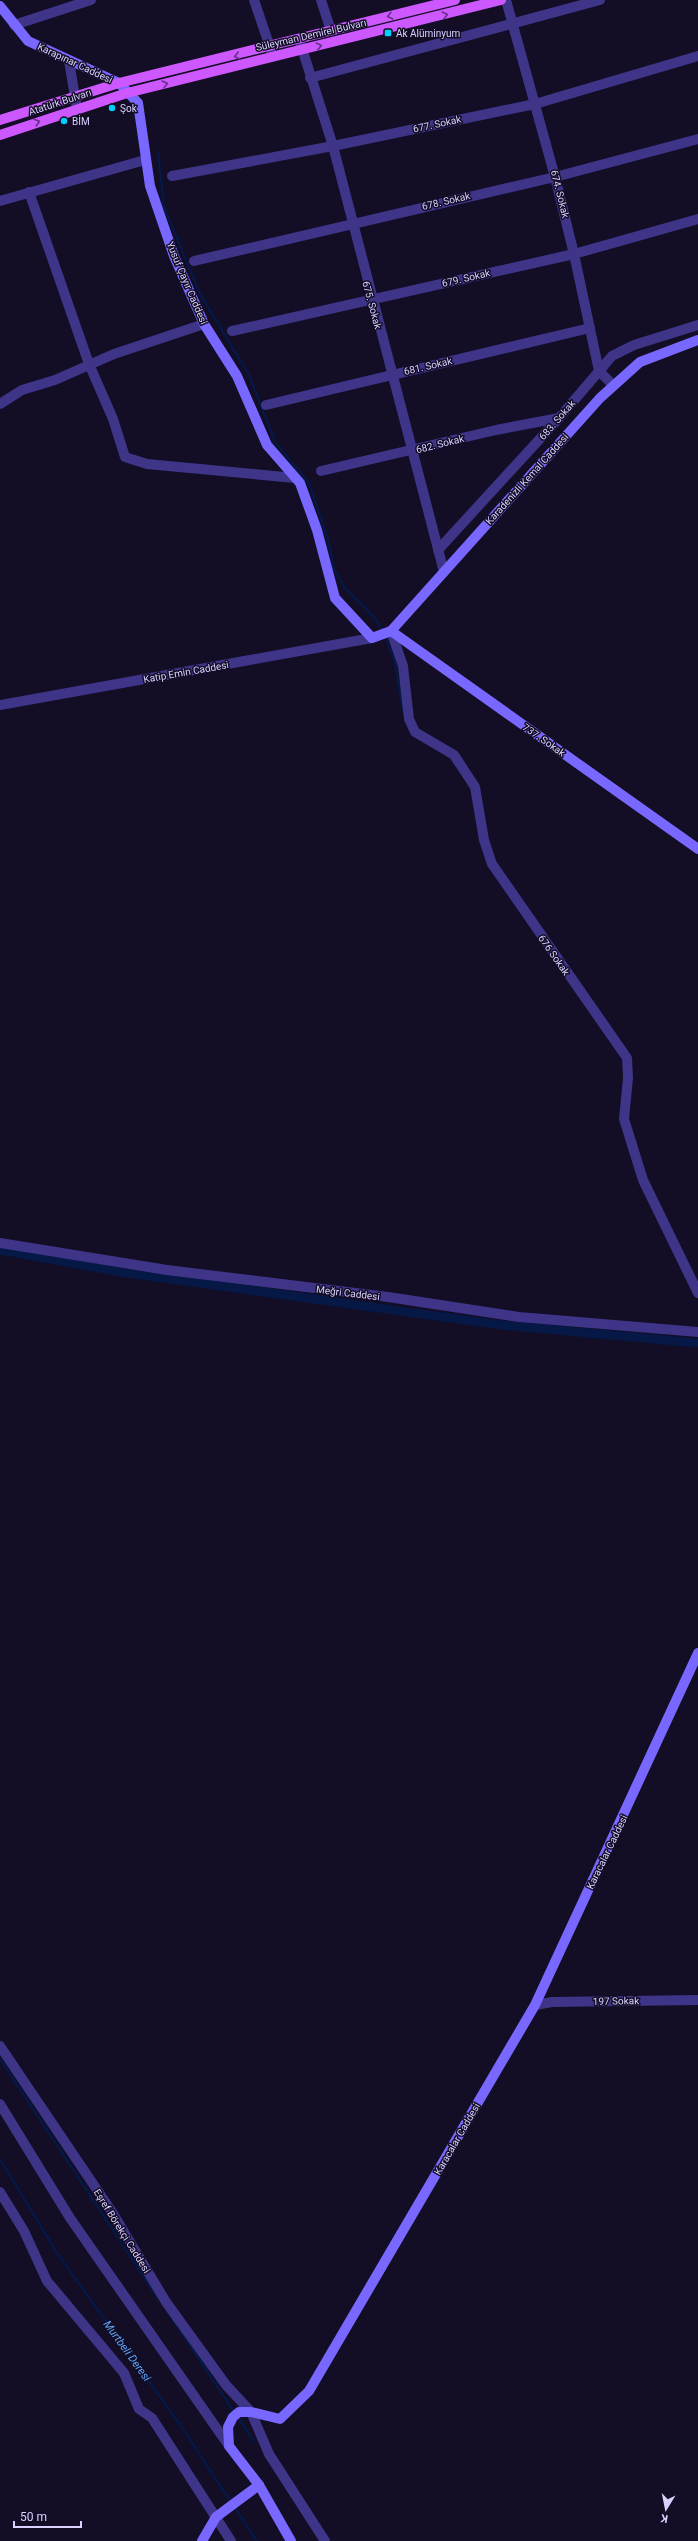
<svg xmlns="http://www.w3.org/2000/svg" width="698" height="2541" font-family="Roboto,sans-serif">
<style>
.lines{fill:none;stroke-linecap:round;stroke-linejoin:round}
.stream{stroke:#051846;stroke-width:2.5}
.canal{stroke:#051846;stroke-width:9}
.street{stroke:#3e3488;stroke-width:10}
.secondary{stroke:#7868ff;stroke-width:10}
.primary{stroke:#ce58ff;stroke-width:10}
.oneway{stroke:#672f87}
.poi-dot{fill:#00cefc;stroke:#130d25;stroke-width:1.5}
.labels{text-anchor:middle;dominant-baseline:central;stroke-width:3;stroke-linejoin:round;paint-order:stroke}
.poi-label{font-size:10px;fill:#dad1ff;stroke:#130d25;text-anchor:start}
.street-label{font-size:10px;fill:#dad1ff;stroke:#130d25}
.water-label{font-size:11px;font-style:italic;fill:#5fa8ff;stroke:#130d25}
</style>
<rect width="100%" height="100%" fill="#130d25"/>
<g class="lines">
<g class="stream">
<polyline points="158,152 164,206 199,292 250,377 275,442 309,483 328,539 334,569 344,587 376,619 383,632"/>
<polyline points="385,636 395,662 403,711"/>
<polyline points="0,2059 157,2297"/>
<polyline points="0,2159 57,2253 181,2426 231,2502"/>
<polyline points="167,2311 234,2412"/>
<polyline points="237,2416 254,2441"/>
<polyline points="234,2506 257,2541"/>
</g>
<polyline class="canal" points="0,1250 120,1272 501,1325 698,1343"/>
<g class="street">
<polyline points="254,0 273,56"/>
<polyline points="321,0 331,31"/>
<polyline points="506,0 555,177 574,254 599,371 613,385"/>
<polyline points="14,25 91,0"/>
<polyline points="299,39 333,146 444,572"/>
<polyline points="69,61 77,109"/>
<polyline points="310,78 600,0"/>
<polyline points="172,176 333,146 535,104 698,56"/>
<polyline points="29,192 89,364 113,419 125,457 147,464 295,478"/>
<polyline points="0,201 145,160"/>
<polyline points="194,261 555,177 698,139"/>
<polyline points="232,331 574,254 698,219"/>
<polyline points="0,404 22,390 55,380 114,354 204,324"/>
<polyline points="266,405 590,328"/>
<polyline points="321,471 496,430 559,418"/>
<polyline points="438,550 559,418 612,356 634,345 698,325"/>
<polyline points="391,631 403,666 409,719 415,732 454,755 475,787 484,840 492,864 627,1058 628,1078 624,1119 643,1180 698,1293"/>
<polyline points="0,705 372,638"/>
<polyline points="0,1243 167,1270 388,1297 519,1317 698,1332"/>
<polyline points="535,2005 552,2002 698,2000"/>
<polyline points="0,2046 112,2212 166,2302 226,2385 251,2412 269,2454 325,2541"/>
<polyline points="0,2104 70,2218 229,2446"/>
<polyline points="0,2192 24,2231 47,2281 124,2373 139,2409 152,2418 231,2541"/>
</g>
<g class="secondary">
<polyline points="0,6 28,41 119,83 138,103 150,186 174,256 204,324 237,376 267,445 300,483 317,530 335,598 372,638 391,631 600,398 640,362 698,340"/>
<polyline points="391,631 698,849"/>
<polyline points="202,2541 216,2517 259,2485"/>
<polyline points="291,2541 259,2485 229,2446 228,2427 233,2417 239,2412 251,2412 280,2419 309,2391 535,2005 698,1653"/>
</g>
<g class="primary">
<polyline points="0,120 119,83 455,0"/>
<polyline points="0,135 127,93 501,0"/>
</g>
</g>
<defs><path id="oneway-chevron" d="M-2-3.5L2.5 0L-2 3.5" fill="none" stroke-width="1.6" stroke-linecap="round" stroke-linejoin="round"/></defs>
<g class="oneway">
<use href="#oneway-chevron" transform="translate(445 15) rotate(-14)"/>
<use href="#oneway-chevron" transform="translate(390 16) rotate(166)"/>
<use href="#oneway-chevron" transform="translate(319 46) rotate(-13)"/>
<use href="#oneway-chevron" transform="translate(237 56) rotate(167)"/>
<use href="#oneway-chevron" transform="translate(165 84) rotate(-14)"/>
<use href="#oneway-chevron" transform="translate(37 122) rotate(-18)"/>
</g>
<g class="poi-dot">
<rect x="384" y="29" width="8" height="8" rx="2"/>
<circle cx="112" cy="108" r="4"/>
<circle cx="64" cy="121" r="4"/>
</g>
<g class="labels">
<g class="poi-label">
<text x="396" y="33">Ak Alüminyum</text>
<text x="120" y="108">Şok</text>
<text x="72" y="121">BİM</text>
</g>
<g class="street-label">
<text transform="translate(311 35) rotate(-13)">Süleyman Demirel Bulvarı</text>
<text transform="translate(75 63) rotate(25)">Karapınar Caddesi</text>
<text transform="translate(60 102) rotate(-18)">Atatürk Bulvarı</text>
<text transform="translate(437 124) rotate(-12)">677. Sokak</text>
<text transform="translate(560 194) rotate(76)">674. Sokak</text>
<text transform="translate(446 201) rotate(-13)">678. Sokak</text>
<text transform="translate(466 278) rotate(-13)">679. Sokak</text>
<text transform="translate(187 283) rotate(67)">Yusuf Çayır Caddesi</text>
<text transform="translate(372 305) rotate(75)">675. Sokak</text>
<text transform="translate(428 366) rotate(-13)">681. Sokak</text>
<text transform="translate(557 420) rotate(-49)">683. Sokak</text>
<text transform="translate(440 444) rotate(-14)">682. Sokak</text>
<text transform="translate(527 479) rotate(-48)">Karadenizli Kemal Caddesi</text>
<text transform="translate(186 672) rotate(-10)">Katip Emin Caddesi</text>
<text transform="translate(544 740) rotate(35)">737. Sokak</text>
<text transform="translate(554 955) rotate(55)">676 Sokak</text>
<text transform="translate(348 1293) rotate(7)">Meğri Caddesi</text>
<text transform="translate(607 1852) rotate(-64)">Karacalar Caddesi</text>
<text transform="translate(616 2001) rotate(-1)">197 Sokak</text>
<text transform="translate(457 2139) rotate(-60)">Karacalar Caddesi</text>
<text transform="translate(122 2231) rotate(58)">Eşref Börekçi Caddesi</text>
</g>
<g class="water-label">
<text transform="translate(127 2351) rotate(54)">Murtbeli Deresi</text>
</g>
</g>
<g transform="translate(666 2509) rotate(190)" stroke="#130d25" stroke-width="3" paint-order="stroke">
<path d="M0-3L7 15L0 10L-7 15Z" fill="#dad1ff"/>
<text y="-6" font-size="11" font-weight="bold" text-anchor="middle" fill="#dad1ff">K</text>
</g>
<path d="M14 2521v6h67v-6" fill="none" stroke="#dad1ff" stroke-width="2"/>
<text x="20" y="2521" font-size="12" fill="#dad1ff" stroke="#130d25" stroke-width="3" paint-order="stroke">50 m</text>
</svg>
